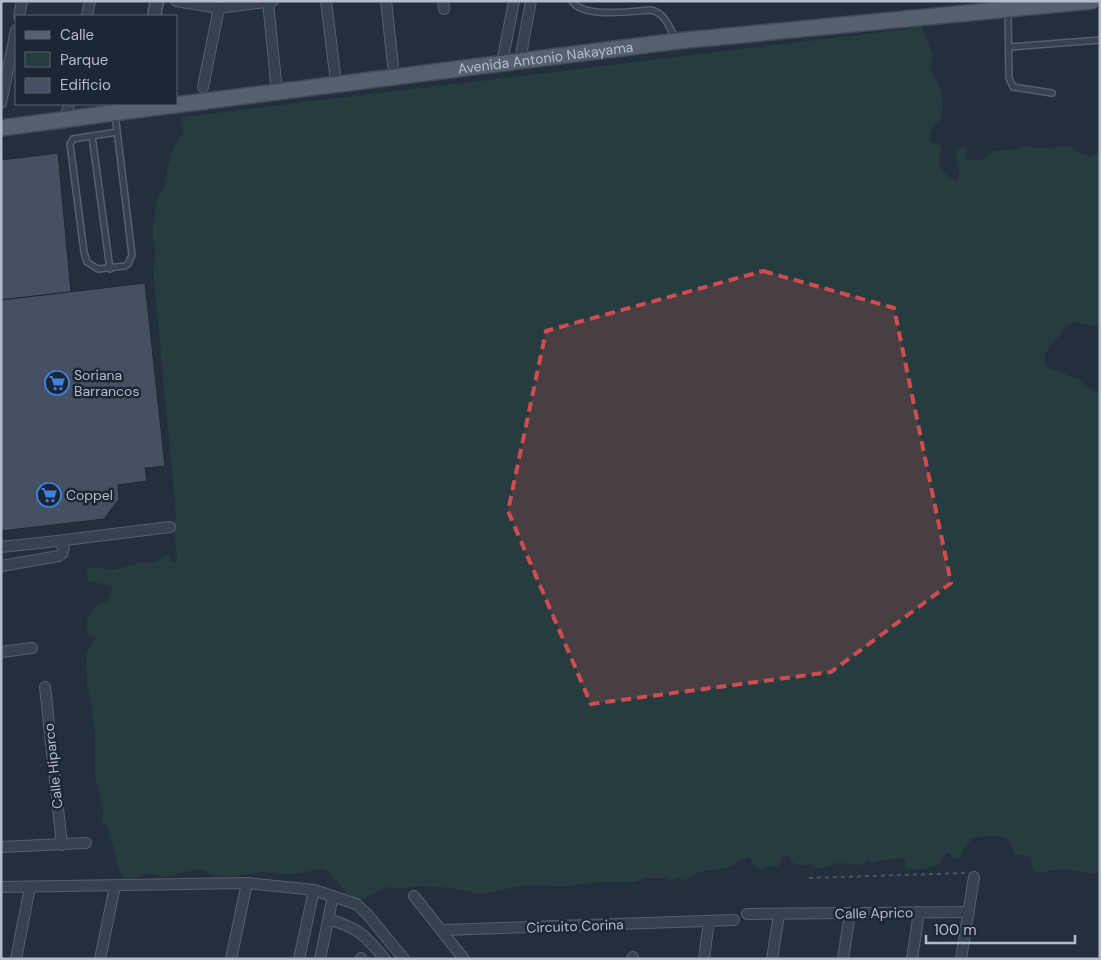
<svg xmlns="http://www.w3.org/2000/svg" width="1101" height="960" font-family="'DM Sans',sans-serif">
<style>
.green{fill:#263c3f}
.building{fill:#455162;stroke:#1f2835}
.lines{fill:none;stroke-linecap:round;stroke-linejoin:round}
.service-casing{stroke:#565f6c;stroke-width:8}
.minor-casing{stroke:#565f6c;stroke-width:12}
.tertiary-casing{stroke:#565f6c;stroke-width:15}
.primary-casing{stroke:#414a57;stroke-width:18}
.path{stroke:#44595c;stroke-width:2;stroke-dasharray:4 4;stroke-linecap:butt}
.service{stroke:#38414e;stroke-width:5}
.minor{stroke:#38414e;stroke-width:10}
.tertiary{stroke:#38414e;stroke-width:12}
.primary{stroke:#56606e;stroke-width:15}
.marked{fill:#ce4d50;fill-opacity:0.2;stroke:#ce4d50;stroke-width:4;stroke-dasharray:10 6;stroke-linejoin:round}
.labels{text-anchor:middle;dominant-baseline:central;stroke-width:5;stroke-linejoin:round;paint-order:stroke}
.street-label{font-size:14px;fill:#b4bcc9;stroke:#1d2633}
.poi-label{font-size:14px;fill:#b4bcc9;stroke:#1d2633;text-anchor:start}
</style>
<rect width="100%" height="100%" fill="#242f3e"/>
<path class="green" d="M922,27L933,56L930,70L941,90L943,106L941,119L934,125L929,137L930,141L941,146C942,152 938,157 939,163C939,170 949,178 955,181C965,172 953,162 957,148L965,147L967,159L975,161L987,159V155L994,151L1015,149L1023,146L1051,149L1059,146L1072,147L1079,153L1090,157L1100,152V326C1089,326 1079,320 1068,324C1064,328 1062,333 1058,337C1052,344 1037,358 1048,367L1079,380L1093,391L1100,393V872L1095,874L1062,869L1036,873L1031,866V858L1024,855H1015C1010,830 990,834 971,839L959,858L955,859L951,858L950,854L946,853L941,860V864L924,869H907L905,861L902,858L878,861L875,864L867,860L861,865L837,863L829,867L817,869L810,864C801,866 792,866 789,857L786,855L782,857L780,865L776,867L769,865L761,869H757L750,858C742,856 740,861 733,865C722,870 711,869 699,872C690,874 689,884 679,878L671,881L664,878H647L634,882H600L560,887L547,885L521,886L481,894L452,888L418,886L401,889L388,887L380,890L364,899L356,901L349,896L328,871L321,869L295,874H278L262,872L236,876H214L199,869L165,877L149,873L133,879L125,880C117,869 118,862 114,850C112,841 108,837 109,827L102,823L103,807L95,775V735L92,710L87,685L86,654L96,637L89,635C82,619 93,606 107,601L113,586L88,581L86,572L88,569L96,567L112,570L143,562L152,563L163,558L165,555H169L172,562L176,563L177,559L174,522L176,515L153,269L156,253L153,241V225L158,197L163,190L167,178V170L172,150L184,132L181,121L183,117Z"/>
<g class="building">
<polygon points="58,153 71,292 1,300 1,160"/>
<polygon points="145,283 165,466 145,468 147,481 118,485 119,499 104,519 1,531 1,300"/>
</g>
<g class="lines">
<defs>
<g id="service">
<path d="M572,1C583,19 632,11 651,10C665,13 669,27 676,39"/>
<polyline points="1008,12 1009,78 1013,87 1052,93"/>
<polyline points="1009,47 1100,40"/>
<polyline points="115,114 132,255 128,264 125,266 98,269 87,262 84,252 70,144 73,139 117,132"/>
<polyline points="92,136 110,269"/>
</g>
<g id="minor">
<polyline points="176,1 219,8 273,1"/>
<polyline points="326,1 335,74"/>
<polyline points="386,1 393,65"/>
<polyline points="443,1 444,9"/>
<polyline points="268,2 276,82"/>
<polyline points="19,16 22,1"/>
<polyline points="87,16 90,1"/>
<polyline points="520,60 531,1"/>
<polyline points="502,63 514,1"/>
<polyline points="203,87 219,8"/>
<polyline points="1,103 16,30"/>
<polyline points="65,120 69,104"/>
<polyline points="57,541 170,527"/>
<polyline points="1,547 57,541 60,542 64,548 62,554 59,556 1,566"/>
<polyline points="1,652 32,648"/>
<polyline points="45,687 62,845"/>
<polyline points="1,847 86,843"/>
<polyline points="1,887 247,883 314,890 356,904 367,914 404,959"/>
<polyline points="414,896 464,959"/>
<polyline points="747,914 969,912"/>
<path d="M329,919C359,929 364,934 385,959"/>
<polyline points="441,930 734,920"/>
<polyline points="16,959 30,887"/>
<polyline points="100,959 115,886"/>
<polyline points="231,959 247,883"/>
<polyline points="299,959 314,890"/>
<polyline points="320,959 333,896"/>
<polyline points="361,959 361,958"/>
<polyline points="632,959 633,957"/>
<polyline points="704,959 709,921"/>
<polyline points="772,959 779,914"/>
<polyline points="843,959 850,913"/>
<polyline points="912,959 919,912"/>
<polyline points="961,959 974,877"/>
</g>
<polyline id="tertiary" points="154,16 157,1"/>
<g id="primary">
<path id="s1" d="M1,128L135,110L677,41L1092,1"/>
</g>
</defs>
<use href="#service" class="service-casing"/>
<use href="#minor" class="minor-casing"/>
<use href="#tertiary" class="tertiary-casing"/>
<use href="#primary" class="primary-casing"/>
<polyline class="path" points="809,878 965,873"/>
<use href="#service" class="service"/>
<use href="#minor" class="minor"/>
<use href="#tertiary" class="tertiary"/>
<use href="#primary" class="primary"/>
</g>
<path class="marked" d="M763,271L894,308L951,583L831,672L591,704L508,511L546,331Z"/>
<defs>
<symbol id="supermarket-ring" viewBox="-11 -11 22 22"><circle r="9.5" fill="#1d2633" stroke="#3f7fe0" stroke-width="1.5"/><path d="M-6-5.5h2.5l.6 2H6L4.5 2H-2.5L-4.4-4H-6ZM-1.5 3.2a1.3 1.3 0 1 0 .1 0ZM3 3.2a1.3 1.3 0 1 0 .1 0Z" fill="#3f7fe0"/></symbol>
</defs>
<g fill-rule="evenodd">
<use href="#supermarket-ring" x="43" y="369" width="28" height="28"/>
<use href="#supermarket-ring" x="35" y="481" width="28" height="28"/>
</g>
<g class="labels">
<g class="street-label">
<text stroke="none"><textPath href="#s1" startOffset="549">Avenida Antonio Nakayama</textPath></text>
<text transform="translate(53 766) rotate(-96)">Calle Hiparco</text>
<text transform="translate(874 913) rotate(-1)">Calle Aprico</text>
<text transform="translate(575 926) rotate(-2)">Circuito Corina</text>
</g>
<g class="poi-label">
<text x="74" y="375">Soriana<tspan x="74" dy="16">Barrancos</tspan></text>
<text x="66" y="495">Coppel</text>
</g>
</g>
<rect width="1101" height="960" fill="none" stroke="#b4bcc9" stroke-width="5"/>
<rect x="15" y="15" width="162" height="90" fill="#1d2633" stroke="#59626f"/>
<rect x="25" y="31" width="25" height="8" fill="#56606e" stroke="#59626f"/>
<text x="60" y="40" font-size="15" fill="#b4bcc9">Calle</text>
<rect x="25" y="52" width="25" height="15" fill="#263c3f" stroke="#59626f"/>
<text x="60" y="65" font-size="15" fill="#b4bcc9">Parque</text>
<rect x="25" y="78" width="25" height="15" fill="#455162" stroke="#59626f"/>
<text x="60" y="90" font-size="15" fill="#b4bcc9">Edificio</text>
<path d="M926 935v8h149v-8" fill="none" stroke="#b4bcc9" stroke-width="2.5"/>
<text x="934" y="935" font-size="15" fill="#b4bcc9" stroke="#1d2633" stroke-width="4" paint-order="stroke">100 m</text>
</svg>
